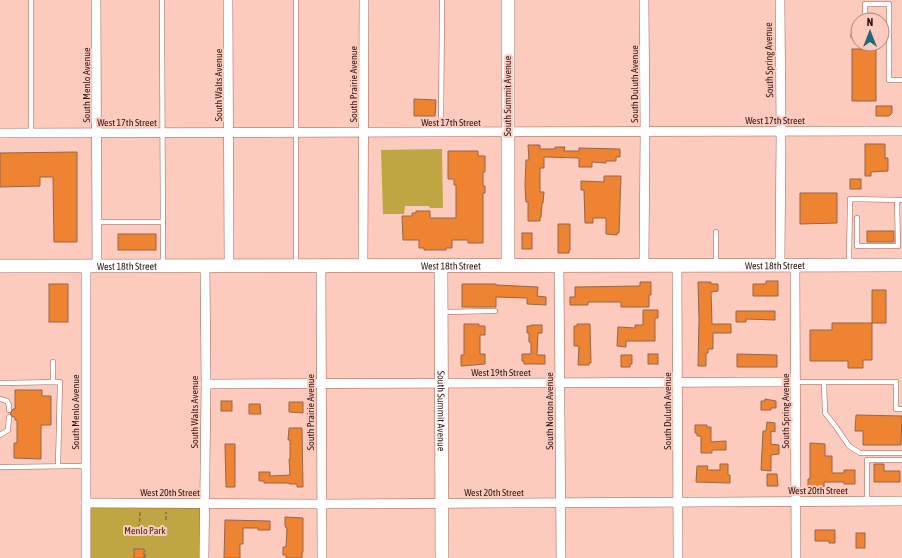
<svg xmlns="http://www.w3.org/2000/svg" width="902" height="558" font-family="'Asap Condensed',sans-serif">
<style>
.green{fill:#c0a543}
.building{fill:#ee8432;stroke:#956546}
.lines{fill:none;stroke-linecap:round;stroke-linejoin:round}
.lane-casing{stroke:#9a6255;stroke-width:5.5}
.street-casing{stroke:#9a6255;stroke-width:10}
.secondary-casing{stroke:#9a6255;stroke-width:14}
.path{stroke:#8c6860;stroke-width:1.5;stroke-dasharray:4 2;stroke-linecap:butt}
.lane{stroke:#fff;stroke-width:4.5}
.street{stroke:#fff;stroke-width:9}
.secondary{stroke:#fff;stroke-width:13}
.labels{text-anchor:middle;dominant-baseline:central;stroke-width:4;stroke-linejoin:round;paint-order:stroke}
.street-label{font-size:10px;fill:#2d1611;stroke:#fdcabe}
.park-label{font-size:10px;fill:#352e18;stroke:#fdcabe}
</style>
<rect width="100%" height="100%" fill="#fdcabe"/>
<g class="green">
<polygon points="442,149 443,208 430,208 429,206 405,206 404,214 383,214 381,150"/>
<rect x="86" y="503" width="118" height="55"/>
</g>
<g class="building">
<rect x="852" y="49" width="24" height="52"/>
<polygon points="414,99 436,100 435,116 414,116"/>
<polygon points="876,106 892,106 892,113 889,116 876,116"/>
<polygon points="865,144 885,144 885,158 888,158 888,171 871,172 871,176 865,176"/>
<polygon points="528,145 540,145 540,149 555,149 555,147 565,147 564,151 579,151 579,148 620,149 620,157 616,157 616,161 606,161 606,163 592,162 592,167 579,167 579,158 544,157 544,168 540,168 540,192 544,192 543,203 542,203 541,217 540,217 540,221 528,221 528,202 526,202 525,185 526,160 529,160"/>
<polygon points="448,151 478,151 478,156 485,156 485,172 483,172 483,186 485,186 485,193 483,193 483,243 468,243 468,240 452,240 452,248 446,248 446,250 424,250 424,248 419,248 419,240 403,240 402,216 412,216 412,213 416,213 416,211 430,211 430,218 456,218 456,185 454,185 454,179 448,179"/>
<polygon points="77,152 77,242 54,242 53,177 40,177 40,186 0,187 0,153"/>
<polygon points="604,176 621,176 619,233 617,233 617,235 606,234 606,218 593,218 593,223 585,223 584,190 581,190 581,181 604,182"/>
<rect x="850" y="179" width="11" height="10"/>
<polygon points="800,193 837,193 837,223 800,224"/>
<polygon points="558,224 570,224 570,250 569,250 569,253 558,253"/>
<rect x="867" y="231" width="27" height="11"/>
<rect x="522" y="233" width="10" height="16"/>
<rect x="118" y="234" width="38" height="16"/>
<polygon points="766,281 778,281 778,296 753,296 753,284 766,284"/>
<polygon points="640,282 651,282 651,295 649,295 649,307 621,307 621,302 588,302 588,305 570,305 570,297 575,297 575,287 640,286"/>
<polygon points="698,282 711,282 711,284 718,284 718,291 711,292 712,324 731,324 731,333 713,333 713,349 708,349 708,353 706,353 706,366 698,366 699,319"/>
<rect x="49" y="284" width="19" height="38"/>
<polygon points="462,284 496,284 496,285 538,287 537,296 546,297 546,305 527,304 527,298 496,297 496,307 462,307"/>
<polygon points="872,290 886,290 886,323 872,323 872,360 863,360 863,368 848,368 848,361 810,361 810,330 832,330 832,323 872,323"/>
<polygon points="643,310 658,310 658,318 655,318 655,341 626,341 626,347 617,346 618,327 635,328 635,325 643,325"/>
<polygon points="736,311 775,311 775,320 746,319 746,322 736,322"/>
<polygon points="464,324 479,324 479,326 485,326 485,335 480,335 480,354 485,354 485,364 461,366 461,355 464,355"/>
<polygon points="577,324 590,324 591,363 589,363 589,365 578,365 579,346 574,346 574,326 577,326"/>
<polygon points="531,325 542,325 542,333 538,333 537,353 537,355 545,355 545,364 524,364 524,362 522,361 522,354 531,354 531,342 529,342 529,333 527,333 527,326 531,326"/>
<rect x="648" y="354" width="10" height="10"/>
<polygon points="737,354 777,355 777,367 737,367"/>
<polygon points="621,355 632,355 632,364 630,364 630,367 621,367"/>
<polygon points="15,390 42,390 42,396 51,396 51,425 41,425 41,459 14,458 14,443 17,443 17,420 15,420 15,417 13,417 10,414 13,409 15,409"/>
<polygon points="765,399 776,401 776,408 771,408 771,410 761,410 761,401 765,401"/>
<rect x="221" y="401" width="11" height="10"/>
<polygon points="289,402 303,402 303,413 289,412"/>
<polygon points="249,404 260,404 261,414 249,414"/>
<polygon points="856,415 902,416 901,445 863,445 863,431 855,431"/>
<polygon points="767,422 775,423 775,432 771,431 771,444 779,445 779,454 771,455 771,471 761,470 763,431 766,431"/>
<polygon points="695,425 707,425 707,427 711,427 711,442 726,441 726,450 712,450 712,453 701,453 701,436 697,436 697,433 695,433"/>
<polygon points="289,428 302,428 303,487 297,487 297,484 289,484 289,483 264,483 264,481 259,481 259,472 270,472 270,476 290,475 289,459 290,459 290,440 288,440"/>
<polygon points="810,443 825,444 825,456 832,456 832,473 844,473 844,470 855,470 855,484 844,484 844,482 824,482 824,487 808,487 808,479 810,479"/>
<polygon points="225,444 235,444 235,487 226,487"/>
<polygon points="720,464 728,464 728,475 730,475 730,483 696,482 697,466 708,466 707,470 720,470"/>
<polygon points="874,464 884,464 884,471 900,471 900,482 874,482"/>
<polygon points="767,474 777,474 778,486 767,486"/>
<polygon points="285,517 303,518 303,552 302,553 302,558 286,558 286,555 283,555 283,547 286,547 287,528 286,528 285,525"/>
<polygon points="225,520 270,521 270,530 258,530 258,528 243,528 243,544 240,544 240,558 224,558"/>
<polygon points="815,530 835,530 835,543 829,543 829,541 815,541"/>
<rect x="856" y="533" width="9" height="15"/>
<rect x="134" y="549" width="10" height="9"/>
</g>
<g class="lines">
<defs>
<g id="lane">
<polyline points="31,0 31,133"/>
<polyline points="162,0 163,264"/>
<polyline points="296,0 296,264"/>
<polyline points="865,20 865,4 889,4 889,80 902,80"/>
<polyline points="853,36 858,36"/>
<polyline points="882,36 889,36"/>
<polyline points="441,132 442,0"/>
<polyline points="857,218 857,246 898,246 897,200"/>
<polyline points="97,222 163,222"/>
<polyline points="716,232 716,263"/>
<polyline points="849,263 850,199 902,200"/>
<polyline points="442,312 495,311"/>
<polyline points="53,382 53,362"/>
<polyline points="795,382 896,382 896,409 902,409"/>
<polyline points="824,382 825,413 836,427 849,446 860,453 902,453"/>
<polyline points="0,383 60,382 58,466"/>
<polyline points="0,399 7,401 9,405 9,410"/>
<polyline points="0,435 8,430 9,417"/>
<polyline points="0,467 86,466"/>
<polyline points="867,501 867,460 902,460"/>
</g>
<g id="street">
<polyline points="96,0 97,266"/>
<polyline points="228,0 229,265"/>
<polyline points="780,0 781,131 780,265"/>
<polyline points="0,133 902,131"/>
<polyline points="321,265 322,558"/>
<polyline points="363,265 364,0"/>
<polyline points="559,265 561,558"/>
<polyline points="644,265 645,132 644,0"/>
<polyline points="677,265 678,558"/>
<polyline points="795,265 796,558"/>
<polyline points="86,266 86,558"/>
<polyline points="206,384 795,382"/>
<polyline points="86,503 322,504 902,501"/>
<polyline points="204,558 206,384 205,265"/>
</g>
<g id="secondary">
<path id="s1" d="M441,265L442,558"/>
<polyline points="508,265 508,0"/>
<path id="s2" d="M0,266L902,265"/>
</g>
</defs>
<use href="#lane" class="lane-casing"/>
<use href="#street" class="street-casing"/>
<use href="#secondary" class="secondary-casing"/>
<g class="path">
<polyline points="140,512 139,531 141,531"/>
<polyline points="166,520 166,512"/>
<polyline points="145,558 145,551"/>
</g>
<use href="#lane" class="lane"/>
<use href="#street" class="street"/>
<use href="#secondary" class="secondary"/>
</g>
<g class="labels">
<g class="street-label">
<text transform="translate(769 60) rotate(-91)">South Spring Avenue</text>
<text transform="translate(353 84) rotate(-90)">South Prairie Avenue</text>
<text transform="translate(634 84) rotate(-90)">South Duluth Avenue</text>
<text transform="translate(86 85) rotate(-90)">South Menlo Avenue</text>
<text transform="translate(218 85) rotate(-90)">South Walts Avenue</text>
<text transform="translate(507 96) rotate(-90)">South Summit Avenue</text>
<text x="775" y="120">West 17th Street</text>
<text x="127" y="122">West 17th Street</text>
<text x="451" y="122">West 17th Street</text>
<text stroke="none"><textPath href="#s2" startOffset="451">West 18th Street</textPath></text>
<text stroke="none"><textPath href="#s2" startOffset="775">West 18th Street</textPath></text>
<text stroke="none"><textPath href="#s2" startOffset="127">West 18th Street</textPath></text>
<text x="501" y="372">West 19th Street</text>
<text stroke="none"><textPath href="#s1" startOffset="146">South Summit Avenue</textPath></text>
<text transform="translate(549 411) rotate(-90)">South Norton Avenue</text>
<text transform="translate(667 411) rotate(-90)">South Duluth Avenue</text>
<text transform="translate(785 411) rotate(-90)">South Spring Avenue</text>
<text transform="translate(75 412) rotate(-90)">South Menlo Avenue</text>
<text transform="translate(194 412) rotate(-90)">South Walts Avenue</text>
<text transform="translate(310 412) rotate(-90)">South Prairie Avenue</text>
<text x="818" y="490">West 20th Street</text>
<text x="170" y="492">West 20th Street</text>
<text x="494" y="492">West 20th Street</text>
</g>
<g class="park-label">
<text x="145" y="530">Menlo Park</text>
</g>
</g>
<g transform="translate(870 32)"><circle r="19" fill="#fdcabe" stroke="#aa8279"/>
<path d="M0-3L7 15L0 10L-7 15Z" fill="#216876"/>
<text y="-6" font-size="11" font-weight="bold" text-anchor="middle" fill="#2d1611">N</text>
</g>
</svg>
